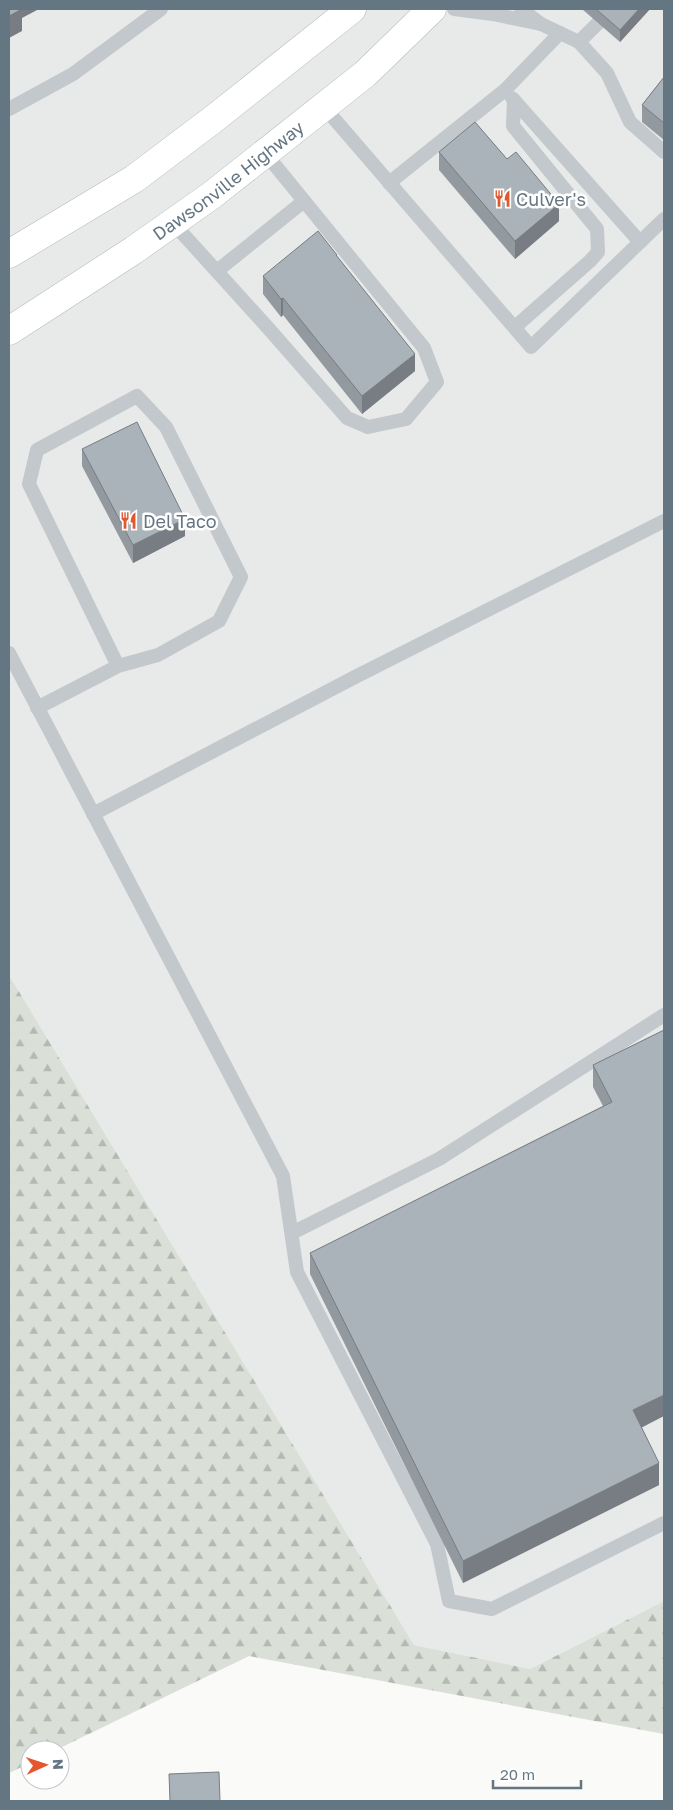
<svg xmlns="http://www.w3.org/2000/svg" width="673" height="1810" font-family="'Golos Text',sans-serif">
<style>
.built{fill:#e8e9e9}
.forest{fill:url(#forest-firs)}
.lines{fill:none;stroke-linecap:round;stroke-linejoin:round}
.primary-casing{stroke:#b5babe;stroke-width:29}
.lane{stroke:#c3c8cc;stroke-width:14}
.primary{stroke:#fff;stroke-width:28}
.wall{fill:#929a9f}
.shaded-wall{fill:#777d82}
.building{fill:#aab3b9;stroke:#777d82}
.labels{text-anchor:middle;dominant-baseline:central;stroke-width:5;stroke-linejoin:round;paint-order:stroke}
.street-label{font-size:18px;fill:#657683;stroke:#fff}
.poi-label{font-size:18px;fill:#657683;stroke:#fff;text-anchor:start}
</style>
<defs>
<pattern id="forest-firs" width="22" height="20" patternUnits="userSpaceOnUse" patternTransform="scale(1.25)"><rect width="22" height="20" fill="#dadfd7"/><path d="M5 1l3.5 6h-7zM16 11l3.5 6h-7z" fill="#b4b9b4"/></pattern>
</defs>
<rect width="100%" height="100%" fill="#fafaf8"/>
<polygon class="built" points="9,9 664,9 664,1601 530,1669 414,1645 9,975"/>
<polygon class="forest" points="9,975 414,1645 530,1669 664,1601 664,1734 249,1656 56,1750 30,1750 30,1763 9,1773"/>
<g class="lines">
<defs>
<g id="primary">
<polyline points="9,254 134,179 211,121 352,9"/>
<path id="s1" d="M9,331L134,250L212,195L365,74L432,9"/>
</g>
</defs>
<use href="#primary" class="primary-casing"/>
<g class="lane">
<polyline points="454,9 493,14 541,24 521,9"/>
<polyline points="541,24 579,42 598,23"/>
<polyline points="579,42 607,73 630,122 664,152"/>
<polyline points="512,98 640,242"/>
<polyline points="514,100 513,126 597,229 598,252 590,261 515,327"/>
<polyline points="324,107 531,347 664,219"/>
<polyline points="9,109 73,74 161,9"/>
<polyline points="389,183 505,90 560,33"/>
<polyline points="173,223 269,329 347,418 368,427 406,419 437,382 424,348 265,153"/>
<polyline points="217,271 304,201"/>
<polyline points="9,653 283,1176 297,1272 437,1544 449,1601 492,1609 664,1523"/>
<polyline points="37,708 118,666 158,655 219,621 241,577 166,427 137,396 37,450 29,484 118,666"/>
<polyline points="93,814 355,677 664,521"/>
<polyline points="292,1233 439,1159 664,1015"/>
</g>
<use href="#primary" class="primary"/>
</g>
<g class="wall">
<polygon points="582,9 650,9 620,42"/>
<polygon points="664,77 664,140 642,122 642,105"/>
<polygon points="439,152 559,221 515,259 439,170"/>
<polygon points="337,257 415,371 362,414 283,315 281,317 263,294 263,276"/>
<polygon points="82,449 185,536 133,563 82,466"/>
<polygon points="664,1030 642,1428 659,1485 463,1583 310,1274 310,1253 603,1106 593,1087 593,1065"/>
</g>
<g class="shaded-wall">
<polygon points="17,9 39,9 22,18 22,31 9,38 9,16"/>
<polygon points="639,9 650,9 620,42 620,30"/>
<polygon points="559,204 559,221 515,259 515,241"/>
<polygon points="283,298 283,315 281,317 281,299"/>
<polygon points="415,354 415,371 362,414 362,396"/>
<polygon points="185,519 185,536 133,563 133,545"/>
<polygon points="664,1395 664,1416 633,1432 633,1410"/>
<polygon points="659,1463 659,1485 463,1583 463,1561"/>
</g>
<g class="building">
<polygon points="9,9 22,9 9,16"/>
<polygon points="596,9 639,9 620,30"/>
<polygon points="664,77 664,123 642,105"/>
<polygon points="475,122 507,159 516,152 559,204 515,241 439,152"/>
<polygon points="318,231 337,255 336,255 415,354 362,396 283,298 281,299 263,276"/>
<polygon points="137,422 185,519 133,545 82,449"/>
<polygon points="664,1030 664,1395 633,1410 659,1463 463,1561 310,1253 612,1102 593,1065"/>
<polygon points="219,1772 220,1801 170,1801 169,1774"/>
</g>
<defs>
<symbol id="restaurant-bare" viewBox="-9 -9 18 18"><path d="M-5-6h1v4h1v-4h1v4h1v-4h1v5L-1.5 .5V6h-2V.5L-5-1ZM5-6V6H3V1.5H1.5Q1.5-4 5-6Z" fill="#e4572e" stroke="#fff" stroke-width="2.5" paint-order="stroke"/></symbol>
</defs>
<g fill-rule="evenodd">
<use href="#restaurant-bare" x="490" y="186" width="25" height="25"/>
<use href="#restaurant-bare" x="116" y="508" width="25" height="25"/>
</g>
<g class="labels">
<g class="street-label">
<text stroke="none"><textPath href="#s1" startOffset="266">Dawsonville Highway</textPath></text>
</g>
<g class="poi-label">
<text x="516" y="199">Culver's</text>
<text x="143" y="521">Del Taco</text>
</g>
</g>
<rect width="673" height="1810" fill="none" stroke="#657683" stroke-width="20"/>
<g transform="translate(45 1765) rotate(87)"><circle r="24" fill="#ffffff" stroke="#c1c8cd"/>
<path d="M0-4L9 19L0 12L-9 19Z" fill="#e4572e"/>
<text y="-8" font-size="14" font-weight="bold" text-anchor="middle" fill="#657683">N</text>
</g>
<path d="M493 1780v8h88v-8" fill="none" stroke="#657683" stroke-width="2.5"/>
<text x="500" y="1780" font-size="15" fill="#657683" stroke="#ffffff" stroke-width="4" paint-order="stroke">20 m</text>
</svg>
